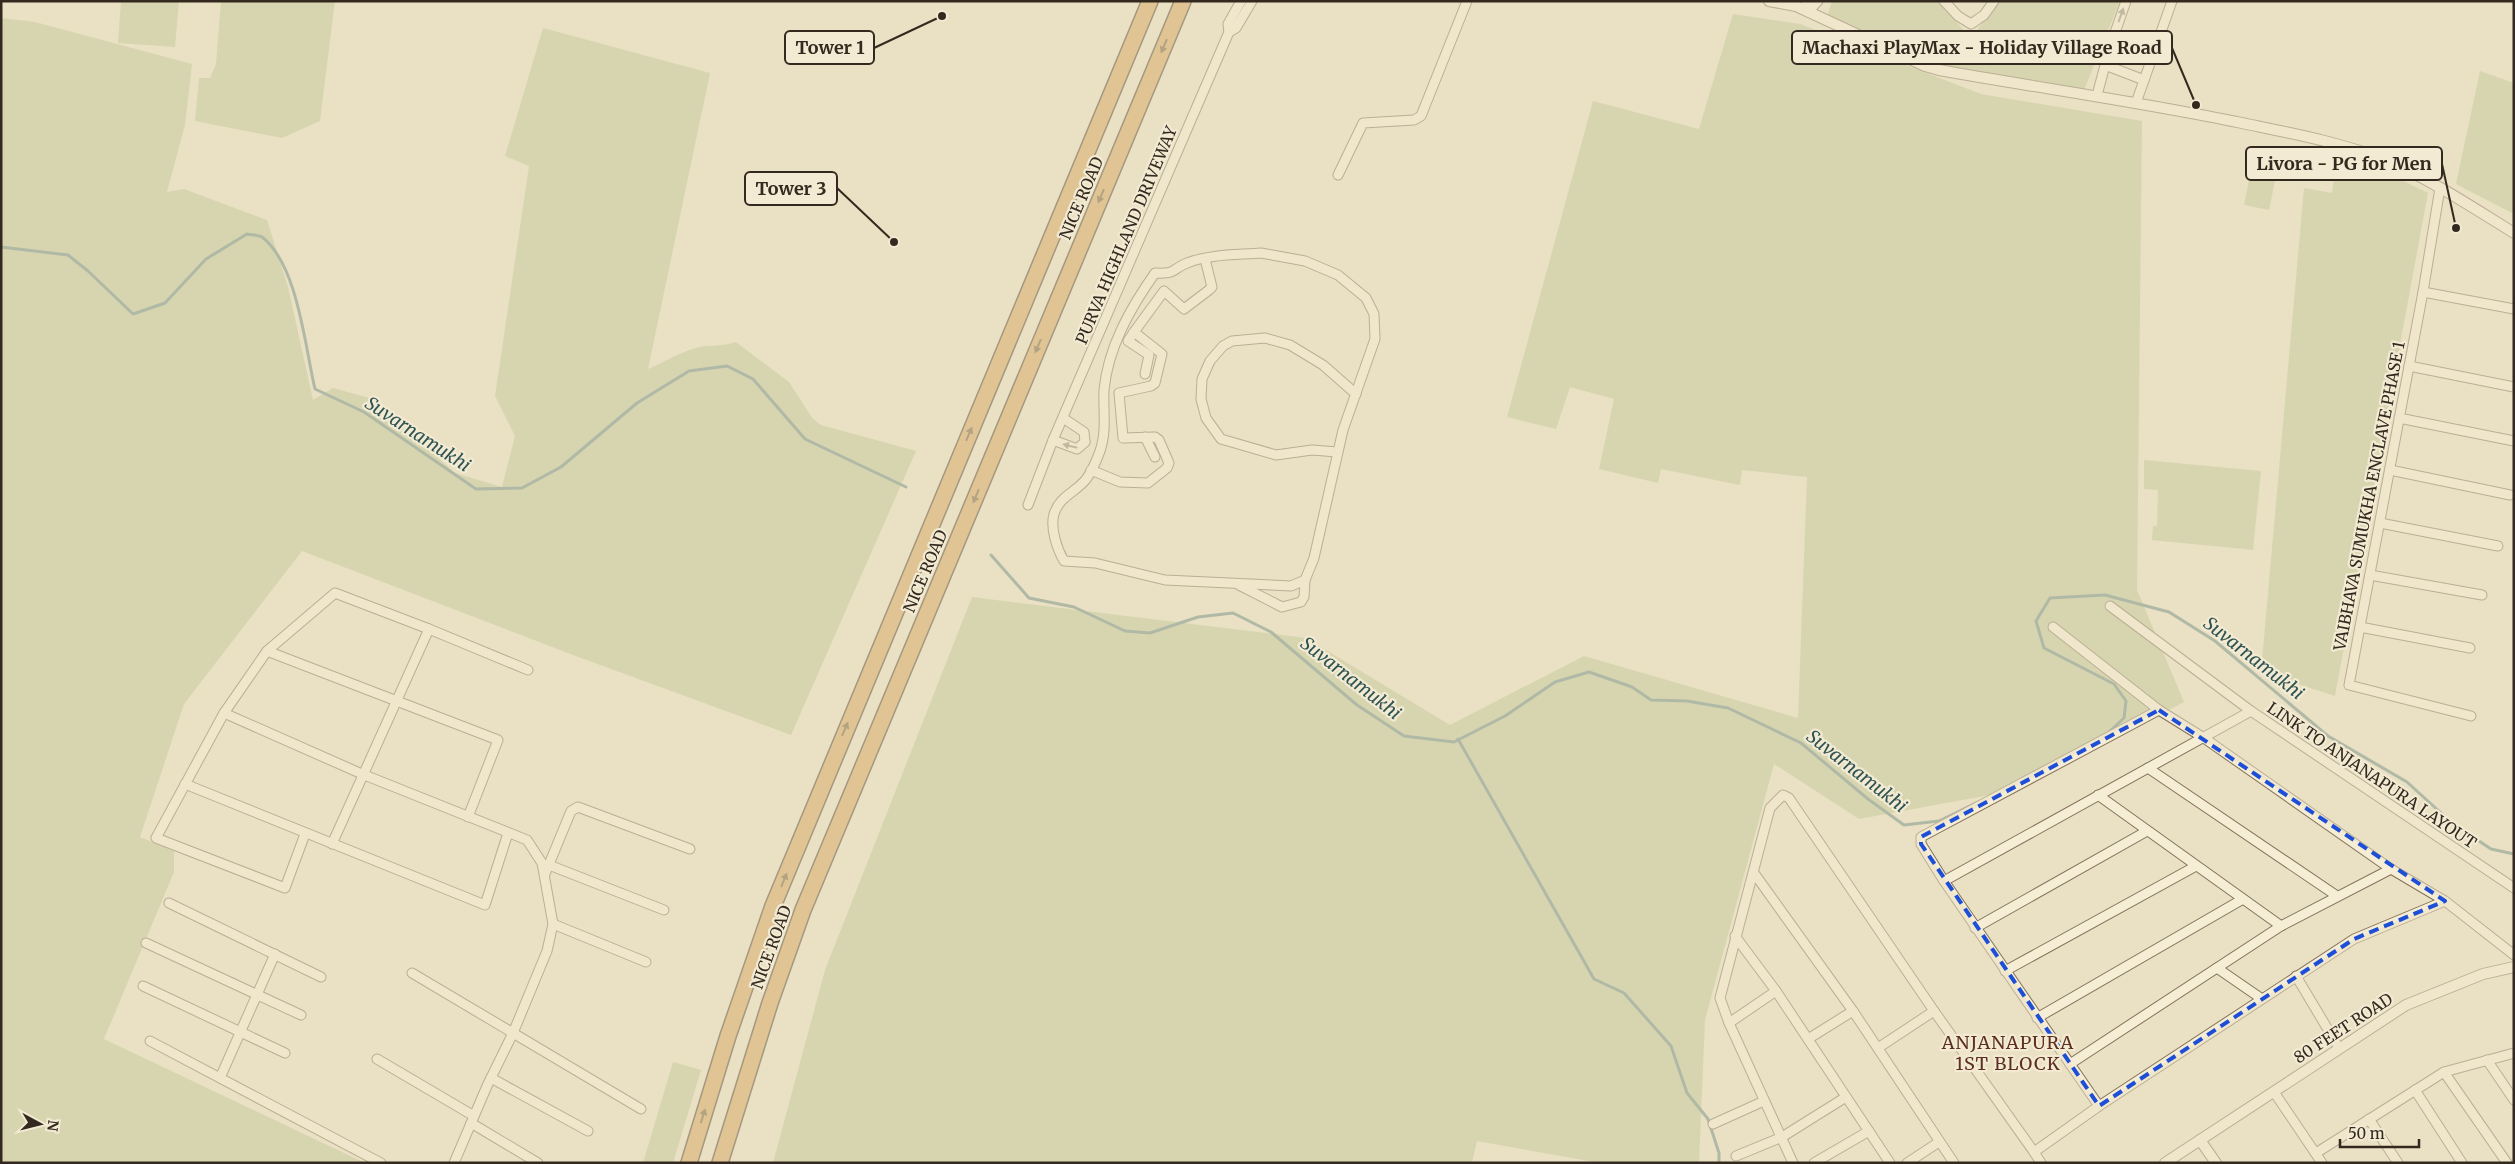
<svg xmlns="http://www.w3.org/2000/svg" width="2515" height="1164" font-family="Merriweather,serif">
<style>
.green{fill:#c0c898}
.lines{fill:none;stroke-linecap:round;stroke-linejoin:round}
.stream{stroke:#6c8b84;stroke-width:3}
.minor-casing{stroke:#83725b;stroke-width:11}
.tertiary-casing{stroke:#83725b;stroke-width:12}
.motorway-casing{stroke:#51402f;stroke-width:18}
.minor{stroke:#f6edd5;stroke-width:9}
.tertiary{stroke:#f6edd5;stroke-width:10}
.motorway{stroke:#d4a259;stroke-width:15}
.oneway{fill:#958b7a}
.oneway2{fill:#745936}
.marked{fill:none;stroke:#1d4ed8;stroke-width:4;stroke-dasharray:10 6;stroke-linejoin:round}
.labels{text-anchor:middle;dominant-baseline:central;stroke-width:4.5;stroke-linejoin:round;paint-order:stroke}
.street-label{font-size:16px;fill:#34291e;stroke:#f2ead2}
.water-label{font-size:18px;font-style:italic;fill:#2e5352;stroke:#f2ead2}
.neighbourhood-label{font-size:18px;letter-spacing:1px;fill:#5d2f21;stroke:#f2ead2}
.leader{fill:none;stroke:#34291e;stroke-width:2}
.callout-dot{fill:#34291e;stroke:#f2ead2;stroke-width:2}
.callout{fill:#f2ead2;stroke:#34291e;stroke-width:2}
.callout-label{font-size:18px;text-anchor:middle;font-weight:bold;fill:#34291e}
</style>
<rect width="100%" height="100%" fill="#eae0c3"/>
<g class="green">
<polygon points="121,1 179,1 175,47 118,43"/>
<polygon points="221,1 335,1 320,121 282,138 195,121 199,78 210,78 216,64"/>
<polygon points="1832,1 1939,1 1971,39 1997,1 2120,1 2084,90 1957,74 1827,17"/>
<polygon points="1733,14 1800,24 1981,94 2142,121 2137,590 2184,702 2017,790 1859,819 1774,764 1705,1020 1699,1163 1600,1163 1477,1141 1472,1163 773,1163 825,970 972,597 1306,638 1450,725 1584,656 1798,718 1807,477 1742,470 1740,485 1661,469 1658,483 1599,469 1614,399 1570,387 1556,429 1507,417 1593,101 1699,129"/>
<path d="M1,18L35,22L192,64L185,125L167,192L184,189L267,220L288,287L313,400L333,388L373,399L455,473L502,487L515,436L495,396L529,166L505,156L543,28L710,73L648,369C665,362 678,353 696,348C709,344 722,347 736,342L789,382L813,419L821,425L916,451L791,735L573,655L302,551L184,704L140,837L174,851V872L104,1039L365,1163H1Z"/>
<polygon points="2480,71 2514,83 2514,214 2456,184"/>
<polygon points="2255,151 2280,156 2269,210 2244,205"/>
<polygon points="2337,155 2379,169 2428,193 2335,696 2261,672 2304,188 2332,193"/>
<polygon points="2144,460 2261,471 2253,550 2152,540 2153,526 2157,526 2158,490 2144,489"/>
<polygon points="673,1062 701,1070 673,1163 643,1163"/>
</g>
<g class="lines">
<g class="stream">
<path d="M1,247L68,255L88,271L133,314L165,303L206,259L247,234C251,235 258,235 262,237C298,265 305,347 315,389L364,412L476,489L522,488L561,467L637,403L689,371L727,366L753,379L805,439L906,487"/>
<polyline points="991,555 1029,598 1074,607 1125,631 1150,633 1198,617 1233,613 1271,632 1357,705 1404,736 1454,742 1505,716 1555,682 1589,672 1632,687 1651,700 1687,701 1728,708 1801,743 1868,799 1904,825 1939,821 1978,802"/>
<polyline points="2108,733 2124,718 2126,701 2114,684 2044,648 2036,621 2050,598 2105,595 2169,612 2215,641 2328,736 2407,782 2452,823 2491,849 2514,854"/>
<polyline points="1458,739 1594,979 1624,993 1671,1046 1687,1093 1708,1119 1719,1153 1719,1163"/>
</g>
<defs>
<g id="minor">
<polyline points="1241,1 1228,24 1229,32 1236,28 1252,1"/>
<polyline points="1944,1 1958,16 1971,24 1984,15 1994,1"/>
<polyline points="1802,9 1809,1"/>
<polyline points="1808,12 1818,1"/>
<polyline points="2105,65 2144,80"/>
<polyline points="2097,95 2110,47 2126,1"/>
<polyline points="2136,103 2172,1"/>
<polyline points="1338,175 1363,123 1414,120 1421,116 1467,1"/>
<polyline points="2440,188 2423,292 2349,685 2471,716"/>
<path d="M1261,253L1305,261L1338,275L1366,298L1374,314L1375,339L1343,430L1314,558L1305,580L1291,586L1165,580L1095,563L1064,561C1057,549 1050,528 1054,514C1060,495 1077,492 1087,478C1092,471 1097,459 1100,451C1107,431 1103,410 1104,390C1108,347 1131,307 1155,273C1178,274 1170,270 1187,263C1210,254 1237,255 1261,253Z"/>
<polyline points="2423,292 2514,309"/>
<polyline points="1134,332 1128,341 1149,355 1145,374"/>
<polyline points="2409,366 2514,387"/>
<polyline points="1063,418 1084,432 1085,442"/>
<polyline points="2399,418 2514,441"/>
<polyline points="1145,437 1155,457"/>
<polyline points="1053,440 1077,449 1085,442"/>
<polyline points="1337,452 1312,450 1276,455 1221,439 1206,418 1201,399 1202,379 1210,361 1223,346 1232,341 1265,338 1290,345 1323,365 1356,394"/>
<polyline points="1091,470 1120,482 1148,483 1167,468 1169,463 1159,440 1155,437 1123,438 1119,393 1151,386 1155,383 1162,354 1134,332 1164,291 1184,309 1209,290 1212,287 1205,259"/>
<polyline points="2390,470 2510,495"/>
<polyline points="1028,505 1053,440 1229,32"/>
<polyline points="2380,523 2498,546"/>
<polyline points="2370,575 2482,595"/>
<polyline points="1239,585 1282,607 1301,602 1304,597 1305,580"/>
<polyline points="2110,606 2251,711"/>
<polyline points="2053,627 2159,710"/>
<polyline points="2360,627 2470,648"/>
<polyline points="429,629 528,670"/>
<polyline points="267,651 498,740 468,817"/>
<polyline points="224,713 362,774 527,840 542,863 553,924 547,951 513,1033 487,1086 454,1163"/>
<polyline points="2148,768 2337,896"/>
<polyline points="185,784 485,905 508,833"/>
<polyline points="2098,795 2281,926"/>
<polyline points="305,834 285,888 156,838 224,713 267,651 335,593 429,629 332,844"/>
<polyline points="549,865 664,910"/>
<polyline points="1754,873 1853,1011 1954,1163"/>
<polyline points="545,874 571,811 578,807 690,849"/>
<polyline points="1944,881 2251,711 2514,888"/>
<polyline points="169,903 321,977"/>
<polyline points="553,924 646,962"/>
<polyline points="1975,928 2147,831"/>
<polyline points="1735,936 1776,991 1890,1163"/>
<polyline points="146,943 301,1015"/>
<polyline points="2217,968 2262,999"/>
<polyline points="2005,971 2196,866"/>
<polyline points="412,973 641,1109"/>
<polyline points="2296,976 2339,1048"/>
<polyline points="143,986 285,1053"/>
<polyline points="2037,1018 2243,899"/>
<polyline points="1729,1023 1776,991"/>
<polyline points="1808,1039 1853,1011"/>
<polyline points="150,1041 381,1163"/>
<polyline points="1878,1048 1934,1011"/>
<polyline points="377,1059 474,1116"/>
<polyline points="2487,1060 2514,1100"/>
<polyline points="2070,1064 2281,926 2391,869"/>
<polyline points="2444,1072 2507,1163"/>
<polyline points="220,1078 275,954"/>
<polyline points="491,1078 588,1131"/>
<polyline points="2415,1090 2462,1163"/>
<polyline points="2274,1092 2322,1163"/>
<polyline points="2099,1106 1944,881 1921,844 1921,837 2159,710 2204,738 2391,869 2445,901 2514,955"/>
<polyline points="2369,1119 2398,1163"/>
<polyline points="471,1123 538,1163"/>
<polyline points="1713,1124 1764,1101"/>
<polyline points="2316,1153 2444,1072 2514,1053"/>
<polyline points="1736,1156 1782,1137 1846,1097"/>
<polyline points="1793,1163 1729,1023 1720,998 1770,808 1783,795 1789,798 1934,1011 2034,1152"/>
<polyline points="1814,1163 1869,1131"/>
<polyline points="1907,1163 1939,1142"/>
<polyline points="2041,1163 2034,1152 2099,1106 2354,939 2445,901"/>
</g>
<g id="tertiary">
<path d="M1769,1L1796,6L1925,66L1939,70C2040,88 2141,102 2242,123C2290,133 2339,142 2385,160C2430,179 2472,207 2514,233"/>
<polyline points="2200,1140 2216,1163"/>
<polyline points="2165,1163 2406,1005 2483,974 2514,967"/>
</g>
<g id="motorway">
<polyline points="689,1163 728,1036 773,906 1150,1"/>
<polyline points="720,1163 770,1003 803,910 1183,1"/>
</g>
</defs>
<use href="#minor" class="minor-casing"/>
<use href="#tertiary" class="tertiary-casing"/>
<use href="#motorway" class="motorway-casing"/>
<use href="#minor" class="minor"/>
<use href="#tertiary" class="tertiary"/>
<use href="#motorway" class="motorway"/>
</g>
<defs><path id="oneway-solid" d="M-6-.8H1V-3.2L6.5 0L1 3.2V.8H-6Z" transform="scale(1.25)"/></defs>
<g class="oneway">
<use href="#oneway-solid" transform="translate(2121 15) rotate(-70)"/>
<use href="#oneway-solid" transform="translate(1070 446) rotate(-166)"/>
</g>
<g class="oneway2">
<use href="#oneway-solid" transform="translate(1164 46) rotate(113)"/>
<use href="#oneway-solid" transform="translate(1101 196) rotate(113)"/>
<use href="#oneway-solid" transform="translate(1038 346) rotate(113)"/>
<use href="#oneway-solid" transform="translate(969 434) rotate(-67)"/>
<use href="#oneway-solid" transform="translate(976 496) rotate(113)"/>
<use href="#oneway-solid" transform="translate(845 729) rotate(-67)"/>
<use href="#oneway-solid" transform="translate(784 880) rotate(-68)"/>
<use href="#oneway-solid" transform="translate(703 1116) rotate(-72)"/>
</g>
<path d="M0 0H2515V1164H0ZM2159,710L2445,901L2354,939L2099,1106L1921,844V837Z" fill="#eae0c3" fill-opacity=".55" fill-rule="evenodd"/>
<path class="marked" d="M2159,710L2445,901L2354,939L2099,1106L1921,844V837Z"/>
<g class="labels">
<g class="street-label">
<text transform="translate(1081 198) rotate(-67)">NICE ROAD</text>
<text transform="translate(1126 235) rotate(-67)">PURVA HIGHLAND DRIVEWAY</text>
<text transform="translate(2369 496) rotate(-79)">VAIBHAVA SUMUKHA ENCLAVE PHASE 1</text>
<text transform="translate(925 571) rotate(-67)">NICE ROAD</text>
<text transform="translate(2372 775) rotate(34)">LINK TO ANJANAPURA LAYOUT</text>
<text transform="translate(771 947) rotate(-70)">NICE ROAD</text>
<text transform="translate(2343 1028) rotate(-33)">80 FEET ROAD</text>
</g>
<g class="water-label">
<text transform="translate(418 434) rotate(33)">Suvarnamukhi</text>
<text transform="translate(2254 658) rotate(38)">Suvarnamukhi</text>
<text transform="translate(1351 678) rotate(38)">Suvarnamukhi</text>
<text transform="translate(1857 771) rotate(38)">Suvarnamukhi</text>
</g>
<g class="neighbourhood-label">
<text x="2008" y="1042">ANJANAPURA<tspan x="2008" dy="21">1ST BLOCK</tspan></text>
</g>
</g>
<path class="leader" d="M942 16L874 48M2196 105L2172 48M2456 228L2442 164M894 242L837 188"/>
<g class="callout-dot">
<circle cx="942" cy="16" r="5"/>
<circle cx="2196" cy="105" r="5"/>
<circle cx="2456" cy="228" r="5"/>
<circle cx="894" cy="242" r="5"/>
</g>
<g class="callout">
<rect x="785" y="31" width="89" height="33" rx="5"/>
<rect x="1792" y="31" width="380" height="33" rx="5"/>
<rect x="2246" y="147" width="196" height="33" rx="5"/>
<rect x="745" y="172" width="92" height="33" rx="5"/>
</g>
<g class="callout-label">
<text x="830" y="54">Tower 1</text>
<text x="1982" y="54">Machaxi PlayMax - Holiday Village Road</text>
<text x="2344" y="170">Livora - PG for Men</text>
<text x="791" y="195">Tower 3</text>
</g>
<rect width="2515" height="1164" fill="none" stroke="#34291e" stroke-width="5"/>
<g transform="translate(40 1124) rotate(97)" stroke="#f2ead2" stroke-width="4" paint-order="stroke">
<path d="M0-4L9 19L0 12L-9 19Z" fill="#34291e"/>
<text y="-8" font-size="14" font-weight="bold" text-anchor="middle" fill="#34291e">N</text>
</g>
<path d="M2340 1139v8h79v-8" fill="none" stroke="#34291e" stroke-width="2.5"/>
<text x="2348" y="1139" font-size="15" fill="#34291e" stroke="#f2ead2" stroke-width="4" paint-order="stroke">50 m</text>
</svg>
